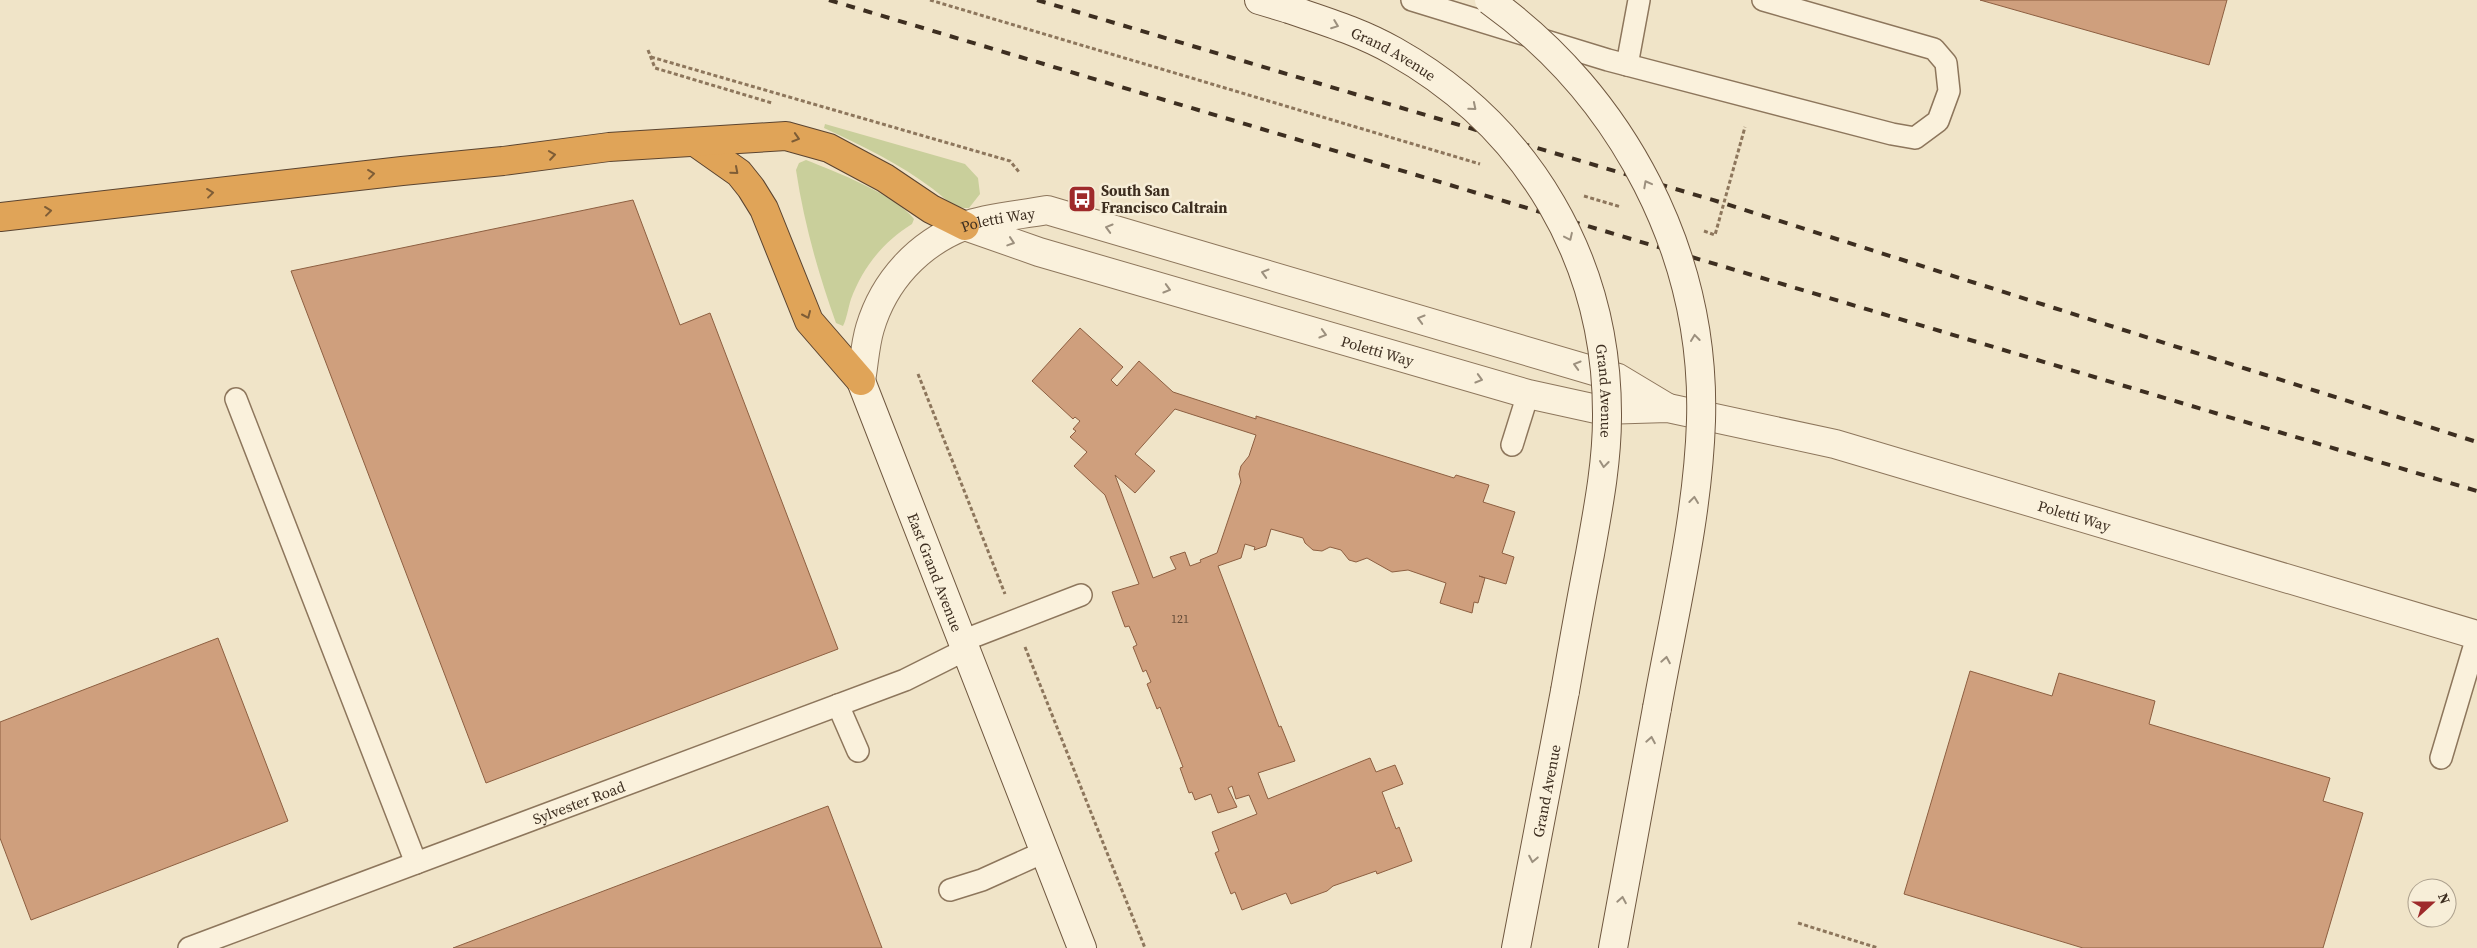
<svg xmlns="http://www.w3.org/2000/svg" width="2477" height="948" font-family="'Source Serif 4',serif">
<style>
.green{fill:#c9cf9b}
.building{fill:#cf9f7d;stroke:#8d5f41;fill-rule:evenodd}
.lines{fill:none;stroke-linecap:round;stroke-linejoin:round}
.service-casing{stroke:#8d765c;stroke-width:24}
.minor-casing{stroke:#8d765c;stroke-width:30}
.secondary-casing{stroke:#6f573f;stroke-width:30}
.motorway-casing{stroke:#5b4430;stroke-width:30}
.path{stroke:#8d765c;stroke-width:3;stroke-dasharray:4 2.5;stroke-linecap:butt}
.service{stroke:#faf1dc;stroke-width:21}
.minor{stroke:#faf1dc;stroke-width:28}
.secondary{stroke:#faf1dc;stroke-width:28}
.motorway{stroke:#e0a458;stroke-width:28}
.rail{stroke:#3d2e20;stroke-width:4;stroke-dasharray:9 9;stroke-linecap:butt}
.secondary-bridge-casing{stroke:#6f573f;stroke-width:30;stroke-linecap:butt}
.secondary-bridge{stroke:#faf1dc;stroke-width:28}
.oneway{stroke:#9c907e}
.oneway2{stroke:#7e5d36}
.labels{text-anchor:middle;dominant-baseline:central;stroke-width:5;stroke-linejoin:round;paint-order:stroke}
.number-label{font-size:12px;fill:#624a37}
.street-label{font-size:15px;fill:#3d2e20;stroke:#f7eed8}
.poi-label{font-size:15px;font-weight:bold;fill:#3d2e20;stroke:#f7eed8;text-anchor:start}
</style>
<rect width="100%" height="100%" fill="#f0e4c8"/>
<g class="green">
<path d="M825,124L965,164L978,178L980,194L969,208C953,209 945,198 933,189C900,164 861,145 824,128Z"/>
<path d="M806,160C836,172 894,194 914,219L912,224C883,242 863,267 851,299C848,308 847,318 843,326L836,323C818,273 804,223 796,170L799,163Z"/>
</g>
<g class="building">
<polygon points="1980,0 2227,0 2209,65"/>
<polygon points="633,200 680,325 710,313 838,649 486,783 291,271"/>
<path d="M1080,328L1123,367L1111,380L1117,386L1139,361L1173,392L1256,419V416L1454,478L1456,475L1489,485L1483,502L1515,512L1502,553L1514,557L1506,584L1479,576L1485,578L1478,603L1474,602L1472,613L1440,603L1446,583L1408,570L1392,572L1367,558L1356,562L1349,560L1341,550L1330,547L1322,551L1313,550L1305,543L1303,538L1271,529L1266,546L1254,550L1255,547L1245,544L1241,558L1218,566L1279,727L1281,726L1295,761L1258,773L1268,799L1370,758L1376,772L1395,765L1403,784L1382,792L1396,829L1399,827L1412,861L1377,874L1376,871L1333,886L1327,891L1291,904L1286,893L1242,910L1235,892L1231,894L1215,853L1219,851L1212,832L1257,814L1249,795L1236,799L1232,786L1228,788L1237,807L1218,813L1211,794L1195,800L1192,792L1189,793L1180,768L1183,767L1160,707L1157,709L1147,684L1151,682L1146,670L1143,672L1133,647L1137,645L1129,626L1125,627L1112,592L1139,584L1105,495L1074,466L1087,452L1070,437L1076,431L1073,429L1080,421L1075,417L1073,419L1032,381ZM1175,409L1256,435L1249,456L1241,466L1239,474L1241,482L1217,553L1200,560L1201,562L1190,566L1185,552L1170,557L1176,569L1153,578L1115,475L1135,493L1155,471L1135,454Z"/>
<polygon points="218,638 288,821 31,920 0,838 0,722"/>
<polygon points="1970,671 2052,696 2059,673 2155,701 2149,724 2330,778 2323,801 2363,813 2323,948 2083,948 1904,894"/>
<polygon points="828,806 882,948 453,948"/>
</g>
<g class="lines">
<defs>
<g id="service">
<polyline points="1412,0 1608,60 1892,134 1915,138 1938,121 1949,91 1946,63 1934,49 1763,0"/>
<polyline points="1627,65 1639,0"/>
<polyline points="236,399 416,863"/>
<polyline points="1512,445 1528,394"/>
<polyline points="962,641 1081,595"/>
<polyline points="838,705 858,751"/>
<polyline points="2441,758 2477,637"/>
<polyline points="950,890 982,880 1044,852"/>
<path id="s1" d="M189,948L905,680L965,650"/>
</g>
<g id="minor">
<path id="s2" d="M965,226L1039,252L1528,394L1601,410L1668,408L1835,444L2477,635"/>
<path id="s3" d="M861,381C864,364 865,344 870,328C884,281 918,244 964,226C988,217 1021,215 1047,210L1618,378L1668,408"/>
</g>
<g id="secondary">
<polyline points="1259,0 1289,9"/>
<path id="s4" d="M861,381L1082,948"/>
<path id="s5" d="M1516,948L1565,691"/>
<polyline points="1613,948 1657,708"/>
</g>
<g id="motorway">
<polyline points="695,142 739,173 751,188 764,209 809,321 861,381"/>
<polyline points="0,217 402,171 503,161 609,147 786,136 829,148 885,178 931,209 965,226"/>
</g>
</defs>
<use href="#service" class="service-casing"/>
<use href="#minor" class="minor-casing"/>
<use href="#secondary" class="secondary-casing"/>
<use href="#motorway" class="motorway-casing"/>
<g class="path">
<polyline points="930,0 1480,164"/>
<polyline points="648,50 655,68 772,103"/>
<polyline points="651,57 1010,161 1019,172"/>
<polyline points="1584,196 1621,207"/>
<polyline points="1704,231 1715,235 1745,127"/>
<polyline points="918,374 1005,594"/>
<polyline points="1025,647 1145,948"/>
<polyline points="1798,923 1878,948"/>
</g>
<use href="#service" class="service"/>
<use href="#minor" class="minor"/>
<use href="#secondary" class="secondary"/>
<use href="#motorway" class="motorway"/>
<g class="rail">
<polyline points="829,0 2477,491"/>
<polyline points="1037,0 1723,203 2477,442"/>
</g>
<defs>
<g id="secondary-bridge">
<path d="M1489,0C1623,96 1706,254 1701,421C1698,517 1674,613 1657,708"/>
<path id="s6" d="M1289,9C1324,21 1361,32 1394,51C1529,127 1608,261 1607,417C1607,463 1598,509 1590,554C1581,600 1573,645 1565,691"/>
</g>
</defs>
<use href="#secondary-bridge" class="secondary-bridge-casing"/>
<use href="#secondary-bridge" class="secondary-bridge"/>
</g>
<defs><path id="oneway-chevron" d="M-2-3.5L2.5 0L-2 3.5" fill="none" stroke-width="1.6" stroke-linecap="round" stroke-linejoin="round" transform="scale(1.25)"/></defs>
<g class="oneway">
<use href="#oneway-chevron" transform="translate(1335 25) rotate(21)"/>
<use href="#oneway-chevron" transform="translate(1473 107) rotate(40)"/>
<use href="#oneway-chevron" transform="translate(1647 184) rotate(-118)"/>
<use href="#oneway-chevron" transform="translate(1109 228) rotate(-164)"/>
<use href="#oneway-chevron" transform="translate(1569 237) rotate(65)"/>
<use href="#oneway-chevron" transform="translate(1011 242) rotate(18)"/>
<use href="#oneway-chevron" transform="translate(1265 273) rotate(-164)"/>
<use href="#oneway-chevron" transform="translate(1167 289) rotate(16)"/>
<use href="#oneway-chevron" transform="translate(1421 319) rotate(-164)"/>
<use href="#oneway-chevron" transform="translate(1323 334) rotate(16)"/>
<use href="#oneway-chevron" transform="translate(1695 338) rotate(-97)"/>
<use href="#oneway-chevron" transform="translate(1577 365) rotate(-164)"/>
<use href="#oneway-chevron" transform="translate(1479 379) rotate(16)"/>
<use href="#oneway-chevron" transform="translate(1604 464) rotate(97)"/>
<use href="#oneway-chevron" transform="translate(1694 500) rotate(-83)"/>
<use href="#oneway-chevron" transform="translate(1666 660) rotate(-80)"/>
<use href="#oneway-chevron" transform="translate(1651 740) rotate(-80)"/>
<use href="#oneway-chevron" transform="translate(1533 859) rotate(101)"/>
<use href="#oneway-chevron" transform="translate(1622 900) rotate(-80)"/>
</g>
<g class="oneway2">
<use href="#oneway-chevron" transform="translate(796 138) rotate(17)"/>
<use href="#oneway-chevron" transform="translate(552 155) rotate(-8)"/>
<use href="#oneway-chevron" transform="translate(735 171) rotate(41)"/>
<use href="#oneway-chevron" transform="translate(371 174) rotate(-7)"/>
<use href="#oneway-chevron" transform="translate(210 193) rotate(-7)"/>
<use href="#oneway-chevron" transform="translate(48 211) rotate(-7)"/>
<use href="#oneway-chevron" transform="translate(807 315) rotate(66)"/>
</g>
<defs>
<symbol id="bus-square" viewBox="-11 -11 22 22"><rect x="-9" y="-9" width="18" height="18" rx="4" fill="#9e2a2b" stroke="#f7eed8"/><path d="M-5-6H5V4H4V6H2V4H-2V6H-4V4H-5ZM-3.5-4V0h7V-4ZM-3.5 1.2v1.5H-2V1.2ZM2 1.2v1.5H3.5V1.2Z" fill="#fff"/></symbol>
</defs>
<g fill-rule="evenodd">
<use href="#bus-square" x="1066" y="183" width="32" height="32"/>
</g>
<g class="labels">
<g class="number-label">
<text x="1180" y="619">121</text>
</g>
<g class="street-label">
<text stroke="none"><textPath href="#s6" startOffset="114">Grand Avenue</textPath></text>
<text stroke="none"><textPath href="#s3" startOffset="232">Poletti Way</textPath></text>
<text stroke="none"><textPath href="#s2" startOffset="431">Poletti Way</textPath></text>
<text stroke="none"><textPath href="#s6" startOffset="532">Grand Avenue</textPath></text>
<text stroke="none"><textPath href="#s2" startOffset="1150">Poletti Way</textPath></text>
<text stroke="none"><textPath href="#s4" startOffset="205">East Grand Avenue</textPath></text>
<text stroke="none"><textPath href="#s5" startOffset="160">Grand Avenue</textPath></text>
<text stroke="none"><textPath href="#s1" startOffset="416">Sylvester Road</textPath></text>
</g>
<g class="poi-label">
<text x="1101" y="190">South San<tspan x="1101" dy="17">Francisco Caltrain</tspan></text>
</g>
</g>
<g transform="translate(2432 903) rotate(69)"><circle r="24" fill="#f7eed8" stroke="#ada18e"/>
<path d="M0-4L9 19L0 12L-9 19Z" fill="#9e2a2b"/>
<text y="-8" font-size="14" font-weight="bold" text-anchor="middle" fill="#3d2e20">N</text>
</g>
</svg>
